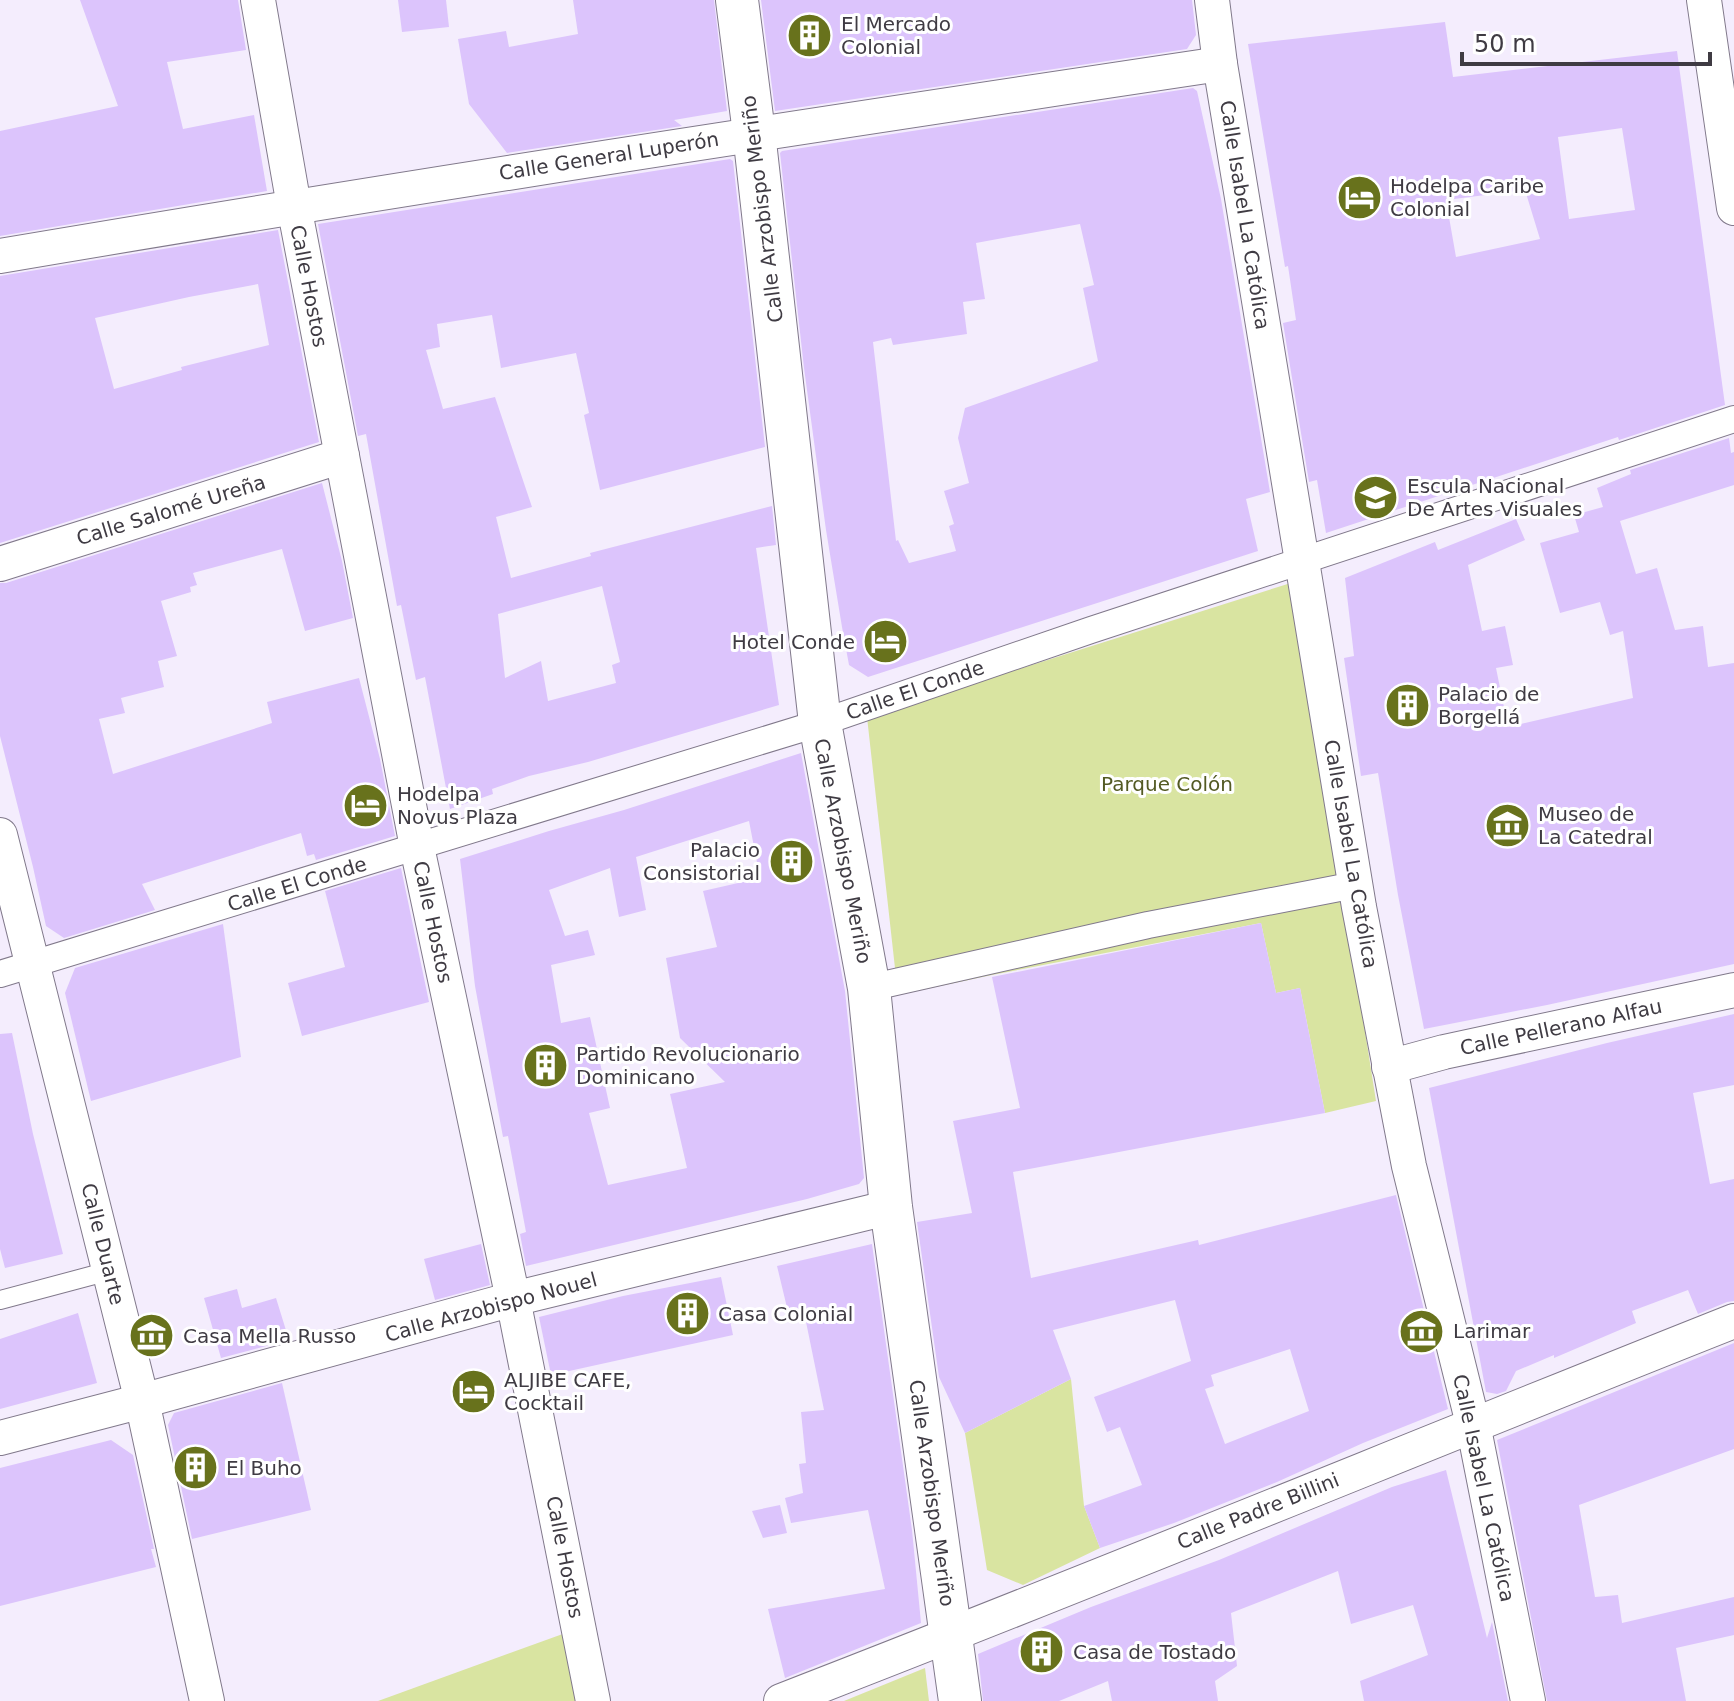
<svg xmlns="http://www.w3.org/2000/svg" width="1734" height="1701" font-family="'DejaVu Sans',sans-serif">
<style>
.green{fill:#d9e4a1}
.building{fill:#dcc4fc;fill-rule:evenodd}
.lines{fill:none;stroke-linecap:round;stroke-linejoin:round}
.service-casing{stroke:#81798b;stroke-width:20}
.pedestrian-casing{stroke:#81798b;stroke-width:28}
.minor-casing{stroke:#81798b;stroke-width:36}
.tertiary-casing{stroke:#81798b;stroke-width:44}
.service{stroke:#fff;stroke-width:18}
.pedestrian{stroke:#fff;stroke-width:26}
.minor{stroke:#fff;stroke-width:34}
.tertiary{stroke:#fff;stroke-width:42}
.labels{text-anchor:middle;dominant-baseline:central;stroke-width:6;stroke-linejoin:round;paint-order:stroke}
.poi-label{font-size:20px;fill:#3f3b43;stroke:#fff;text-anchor:start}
.street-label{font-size:20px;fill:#3f3b43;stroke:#fff}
.park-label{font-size:20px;fill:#535a23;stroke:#fff}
</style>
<rect width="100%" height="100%" fill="#f4edfd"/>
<g class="green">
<polygon points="1294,582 1376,1101 1325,1113 1300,988 1276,993 1261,923 992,975 898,995 867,717"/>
<polygon points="1071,1379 1084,1506 1100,1548 1023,1585 987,1570 965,1433"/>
<polygon points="571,1631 583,1701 378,1701"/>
<polygon points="925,1668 929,1701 844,1701"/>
</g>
<g class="building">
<polygon points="80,0 238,0 246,50 167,62 183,129 254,115 267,191 0,236 0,131 118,106"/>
<polygon points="398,0 446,0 449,27 402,32"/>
<polygon points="573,0 714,0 727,111 674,120 682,126 507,153 469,104 458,39 506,31 509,47 578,34"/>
<polygon points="761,0 1192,0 1196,35 1187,49 775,111"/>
<path d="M1445,22L1453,77L1677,51L1725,405L1619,440L1618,437L1326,533L1317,480L1309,482L1283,323L1296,320L1288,266L1285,267L1248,44ZM1622,128L1635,210L1569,219L1558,137ZM1525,190L1540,239L1456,257L1446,200Z"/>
<path d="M1193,88L1197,91L1221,199L1270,492L1246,499L1258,551L868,677L849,665L842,627L826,530L804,368L780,153L782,151ZM1080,224L1094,285L1083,288L1098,361L965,408L958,438L969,483L944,491L954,524L949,526L956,551L909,563L898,540L896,541L873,342L891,338L893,345L967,334L963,302L985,299L976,243Z"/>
<path d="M730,159L733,161L765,447L600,490L584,415L589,413L576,353L501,368L492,315L437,324L440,347L426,350L443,409L495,397L532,507L496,517L511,578L591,556L590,553L772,506L776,545L756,548L779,705L588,762L529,776L492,789L493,794L450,809L425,677L416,680L401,605L397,606L366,434L358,436L318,224ZM602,586L620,662L612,665L616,683L548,701L541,661L505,678L498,614Z"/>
<path d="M278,230L319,442L0,543V276ZM258,284L269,345L181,367L182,370L114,389L95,318L189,297Z"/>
<polygon points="1729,438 1731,453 1734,452 1734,485 1620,521 1636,574 1657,568 1675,630 1703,626 1708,667 1734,663 1734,964 1547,1005 1424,1029 1398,895 1378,773 1361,776 1344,658 1354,656 1345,578 1435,542 1438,550 1516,519 1525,540 1468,565 1482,631 1505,626 1513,665 1496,668 1508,727 1633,698 1623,631 1610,635 1600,602 1560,613 1540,543 1579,532 1574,515 1603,507 1597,488 1631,474 1630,470"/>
<polygon points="322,483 342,561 353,618 305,631 282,549 193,573 197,585 190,587 191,592 161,601 177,656 158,661 164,687 121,698 125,713 99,719 113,774 272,723 267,702 359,678 380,759 395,836 316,860 314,854 307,856 301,833 142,884 155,910 64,938 46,926 33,867 0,736 0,583 6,583"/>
<path d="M801,753L845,991L864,1178L859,1184L807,1199L526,1266L520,1234L526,1232L508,1136L503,1137L475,986L460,859L549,831L624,810ZM749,821L760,878L703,891L717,947L666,958L680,1038L725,1082L670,1094L687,1168L608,1185L589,1113L610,1108L590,1017L561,1023L551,965L595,955L588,930L565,936L549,890L610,868L619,917L646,910L636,857Z"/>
<polygon points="401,868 429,1002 302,1036 288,983 345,967 325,891"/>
<path d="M1261,923L1276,993L1300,988L1325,1113L1013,1172L1031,1278L1198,1240L1199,1245L1396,1195L1448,1409L1363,1443L1277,1482L1174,1523L1100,1548L1084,1506L1142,1485L1120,1427L1107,1432L1094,1397L1191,1361L1175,1300L1053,1330L1071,1379L965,1433L939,1377L917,1222L972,1213L953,1121L1020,1108L992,977ZM1290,1349L1309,1411L1225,1444L1205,1389L1214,1386L1211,1375Z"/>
<polygon points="223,924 241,1057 91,1101 65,993 75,968"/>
<polygon points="1734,1014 1734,1085 1693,1093 1710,1184 1734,1179 1734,1301 1727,1302 1698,1314 1688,1290 1632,1311 1636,1323 1554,1358 1554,1355 1516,1371 1506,1391 1497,1394 1486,1392 1429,1088 1607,1043"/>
<polygon points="12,1033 33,1134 63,1254 5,1268 0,1249 0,1034"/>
<polygon points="481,1244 490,1285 435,1300 424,1259"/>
<polygon points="872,1244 912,1530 921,1623 785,1678 768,1609 885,1589 868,1510 791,1523 785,1498 803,1493 799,1464 806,1463 801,1412 824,1410 805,1317 790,1320 777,1266"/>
<polygon points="721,1277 733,1335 551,1375 539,1317 623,1296"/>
<polygon points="237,1289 242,1308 276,1298 289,1340 221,1358 204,1298"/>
<polygon points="78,1313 97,1383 0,1409 0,1339"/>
<polygon points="1734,1343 1734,1449 1579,1505 1595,1597 1618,1595 1622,1623 1734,1597 1734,1635 1676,1648 1686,1701 1547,1701 1497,1440"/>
<polygon points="282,1383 311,1510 192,1539 168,1425 174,1413"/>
<polygon points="111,1440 133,1455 154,1549 151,1549 156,1567 0,1606 0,1468"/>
<polygon points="1446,1470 1487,1638 1492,1622 1508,1701 1364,1701 1360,1681 1428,1655 1413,1605 1351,1624 1338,1571 1231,1613 1237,1666 1215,1681 1218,1701 1112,1701 1108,1681 1059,1701 983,1701 978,1654 1091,1607 1219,1560 1392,1487"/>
<polygon points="780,1505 787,1533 763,1538 752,1511"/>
</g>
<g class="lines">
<defs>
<polyline id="service" points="0,1300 109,1271"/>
<g id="pedestrian">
<polyline points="0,974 820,723 1091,630 1734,419"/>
<polyline points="869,988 1148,925 1355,885"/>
</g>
<g id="minor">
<polyline points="258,0 294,206 417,847 513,1299 593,1701"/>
<polyline points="1212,0 1220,64 1359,907 1409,1166 1473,1424 1528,1701"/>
<polyline points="1704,0 1734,208"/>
<path d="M0,256C406,187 813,125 1220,64"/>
<polyline points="0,564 342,456"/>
<polyline points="0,835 142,1401 207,1701"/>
<polyline points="1389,1067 1444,1052 1734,990"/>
<polyline points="0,1438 142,1401 513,1299 891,1207"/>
<path d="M781,1701C1100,1578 1416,1447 1734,1321"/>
</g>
<polyline id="tertiary" points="737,0 754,133 820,723 869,988 891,1207 960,1701"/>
</defs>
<use href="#service" class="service-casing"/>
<use href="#pedestrian" class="pedestrian-casing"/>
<use href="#minor" class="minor-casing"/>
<use href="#tertiary" class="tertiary-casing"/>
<use href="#service" class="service"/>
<use href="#pedestrian" class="pedestrian"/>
<use href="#minor" class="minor"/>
<use href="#tertiary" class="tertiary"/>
</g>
<defs>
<symbol id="building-disc" viewBox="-11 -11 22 22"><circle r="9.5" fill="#68721c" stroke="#fff"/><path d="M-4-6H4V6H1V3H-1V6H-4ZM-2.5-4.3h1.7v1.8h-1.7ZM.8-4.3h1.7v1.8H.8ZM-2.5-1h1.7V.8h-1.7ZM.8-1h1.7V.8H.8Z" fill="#fff"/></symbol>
<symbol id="hotel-disc" viewBox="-11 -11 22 22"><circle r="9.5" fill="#68721c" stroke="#fff"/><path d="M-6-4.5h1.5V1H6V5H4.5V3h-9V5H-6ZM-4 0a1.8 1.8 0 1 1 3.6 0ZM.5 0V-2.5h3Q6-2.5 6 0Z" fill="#fff"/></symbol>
<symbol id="university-disc" viewBox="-11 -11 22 22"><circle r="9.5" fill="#68721c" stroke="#fff"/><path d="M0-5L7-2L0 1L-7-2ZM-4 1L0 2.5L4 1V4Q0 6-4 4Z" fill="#fff"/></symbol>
<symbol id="museum-disc" viewBox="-11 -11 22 22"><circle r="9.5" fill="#68721c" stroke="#fff"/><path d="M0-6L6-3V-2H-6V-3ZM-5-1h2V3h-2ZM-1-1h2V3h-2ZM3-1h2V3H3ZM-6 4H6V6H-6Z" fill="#fff"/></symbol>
</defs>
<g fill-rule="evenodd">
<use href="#building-disc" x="784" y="10" width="51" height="51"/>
<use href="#hotel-disc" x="1334" y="172" width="51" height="51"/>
<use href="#university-disc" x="1350" y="472" width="51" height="51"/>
<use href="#hotel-disc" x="860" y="616" width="51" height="51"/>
<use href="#building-disc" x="1382" y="680" width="51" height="51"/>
<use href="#hotel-disc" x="340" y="780" width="51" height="51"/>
<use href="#museum-disc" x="1482" y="800" width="51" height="51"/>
<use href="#building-disc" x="766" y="836" width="51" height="51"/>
<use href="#building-disc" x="520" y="1040" width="51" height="51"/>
<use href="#building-disc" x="662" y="1288" width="51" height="51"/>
<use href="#museum-disc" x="1396" y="1306" width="51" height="51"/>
<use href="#museum-disc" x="126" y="1310" width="51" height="51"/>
<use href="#hotel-disc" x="448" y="1366" width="51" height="51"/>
<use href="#building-disc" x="170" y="1442" width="51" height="51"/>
<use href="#building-disc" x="1016" y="1626" width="51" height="51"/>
</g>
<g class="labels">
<g class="poi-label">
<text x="841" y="24">El Mercado<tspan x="841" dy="23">Colonial</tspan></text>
<text x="1390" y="186">Hodelpa Caribe<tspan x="1390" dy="23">Colonial</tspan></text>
<text x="1407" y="486">Escula Nacional<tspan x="1407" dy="23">De Artes Visuales</tspan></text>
<text x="855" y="642" text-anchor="end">Hotel Conde</text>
<text x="1438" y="694">Palacio de<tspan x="1438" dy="23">Borgellá</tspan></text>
<text x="397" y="794">Hodelpa<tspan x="397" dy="23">Novus Plaza</tspan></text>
<text x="1538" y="814">Museo de<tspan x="1538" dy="23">La Catedral</tspan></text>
<text x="760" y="850" text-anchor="end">Palacio<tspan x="760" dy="23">Consistorial</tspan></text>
<text x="576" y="1054">Partido Revolucionario<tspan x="576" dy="23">Dominicano</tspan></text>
<text x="718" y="1314">Casa Colonial</text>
<text x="1453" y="1331">Larimar</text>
<text x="183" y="1336">Casa Mella Russo</text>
<text x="504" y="1380">ALJIBE CAFE,<tspan x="504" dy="23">Cocktail</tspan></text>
<text x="226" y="1468">El Buho</text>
<text x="1073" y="1652">Casa de Tostado</text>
</g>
<g class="street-label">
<text transform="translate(609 156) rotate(-9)">Calle General Luperón</text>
<text transform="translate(762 209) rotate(-97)">Calle Arzobispo Meriño</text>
<text transform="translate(1245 215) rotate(81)">Calle Isabel La Católica</text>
<text transform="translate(309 286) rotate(79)">Calle Hostos</text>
<text transform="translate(171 510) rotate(-17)">Calle Salomé Ureña</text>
<text transform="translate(915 690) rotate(-19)">Calle El Conde</text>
<text transform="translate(843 851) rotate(79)">Calle Arzobispo Meriño</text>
<text transform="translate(1351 854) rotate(80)">Calle Isabel La Católica</text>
<text transform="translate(297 884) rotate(-17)">Calle El Conde</text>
<text transform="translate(433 922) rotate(78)">Calle Hostos</text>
<text transform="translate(1561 1027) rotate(-12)">Calle Pellerano Alfau</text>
<text transform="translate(103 1244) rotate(76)">Calle Duarte</text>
<text transform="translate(491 1307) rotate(-15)">Calle Arzobispo Nouel</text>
<text transform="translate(1484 1488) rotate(78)">Calle Isabel La Católica</text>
<text transform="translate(932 1493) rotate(82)">Calle Arzobispo Meriño</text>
<text transform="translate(1258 1511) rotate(-22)">Calle Padre Billini</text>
<text transform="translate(565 1557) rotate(79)">Calle Hostos</text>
</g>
<g class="park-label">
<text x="1167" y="784">Parque Colón</text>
</g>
</g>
<path d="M1462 52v12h248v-12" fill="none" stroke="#3f3b43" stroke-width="4"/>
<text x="1474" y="52" font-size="24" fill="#3f3b43" stroke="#ffffff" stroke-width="6" paint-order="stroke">50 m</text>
</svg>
